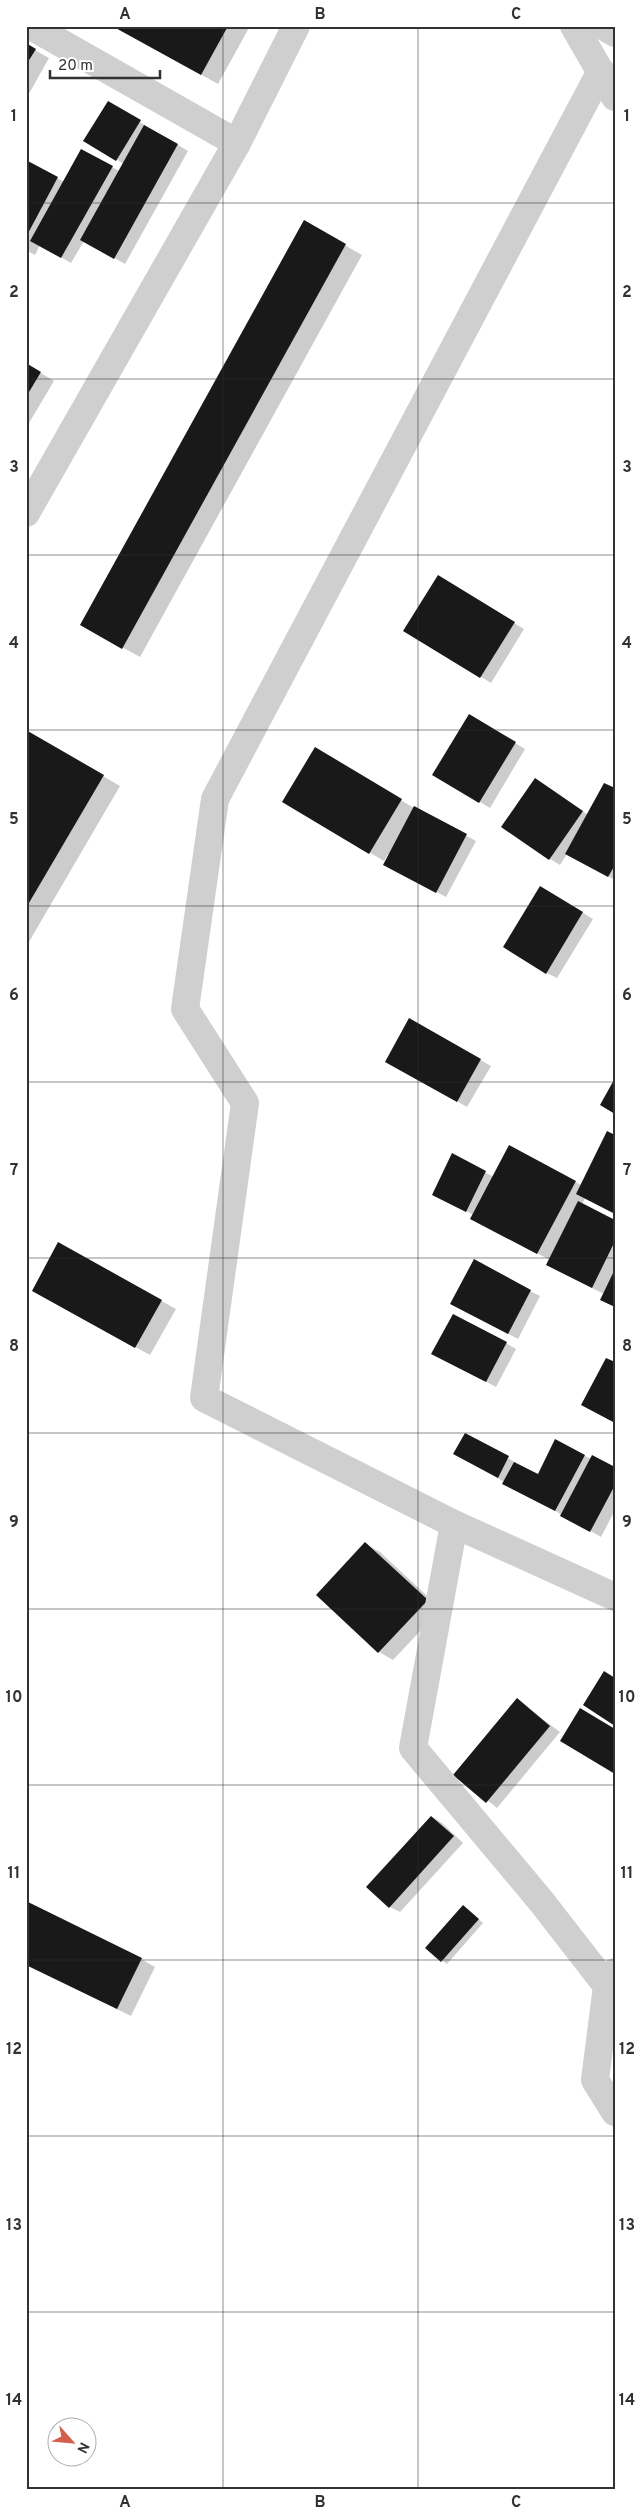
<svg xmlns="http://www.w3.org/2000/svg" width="641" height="2515" font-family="Overpass,sans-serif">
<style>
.shadow{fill:#0003}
.building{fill:#191919}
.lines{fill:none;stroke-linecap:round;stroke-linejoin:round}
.street{stroke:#cfcfcf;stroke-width:28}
.grid{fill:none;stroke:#323232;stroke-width:1;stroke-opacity:0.55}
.neatline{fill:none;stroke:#323232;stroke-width:2}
.grid-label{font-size:16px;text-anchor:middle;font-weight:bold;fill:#323232}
</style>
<rect width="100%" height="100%" fill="#fff"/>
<g class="shadow">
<polygon points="114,26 250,26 218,84"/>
<polygon points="26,45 49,58 26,99"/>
<polygon points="108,103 188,151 125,264 84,241 71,263 40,245 35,255 26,250 26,161 64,182 82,150 119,171 124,164 85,141"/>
<polygon points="304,222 362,255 140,657 82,625"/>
<polygon points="26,364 54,381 26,428"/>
<polygon points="448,583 524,629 491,683 405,630"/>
<polygon points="469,716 525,749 490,808 434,774"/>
<polygon points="26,731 120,786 26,947"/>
<polygon points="316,749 414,808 476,841 446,897 395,870 390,855 388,854 384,861 284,802"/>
<polygon points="536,779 588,815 615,790 615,880 567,854 560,865 550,859"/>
<polygon points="551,893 593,919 557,978 547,973"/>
<polygon points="410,1020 491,1066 467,1107 387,1061"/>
<polygon points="510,1147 581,1185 585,1198 582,1205 615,1221 615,1307 604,1294 558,1271 550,1260 486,1226 474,1215 443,1200 452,1155 494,1177"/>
<polygon points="59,1244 176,1309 150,1355 48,1299"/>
<polygon points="530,1291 540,1296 518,1339 462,1309"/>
<polygon points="506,1343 516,1349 496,1387 443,1359"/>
<polygon points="465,1434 538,1475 556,1441 591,1459 615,1469 615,1510 601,1537 455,1454"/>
<polygon points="366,1544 380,1552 441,1609 393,1660 379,1652 318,1594"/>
<polygon points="517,1700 560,1732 497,1808 455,1774"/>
<polygon points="432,1817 442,1823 463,1843 400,1912 390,1907"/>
<polygon points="468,1910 483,1923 447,1964 426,1948"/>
<polygon points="141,1959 155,1967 131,2016 26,1965"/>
</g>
<g class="building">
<polygon points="112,26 228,26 201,75"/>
<polygon points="26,43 36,49 26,65"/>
<polygon points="108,101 141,120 116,161 83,141"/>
<polygon points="144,125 178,144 114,259 80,240"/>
<polygon points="81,149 113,166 61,258 30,241"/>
<polygon points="26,160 58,177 26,237"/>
<polygon points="304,220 346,244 122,649 80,625"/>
<polygon points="26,363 41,372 26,397"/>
<polygon points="438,575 515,622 480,678 403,631"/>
<polygon points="469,714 516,742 479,803 432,775"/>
<polygon points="26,730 104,775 26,908"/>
<polygon points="315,747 402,799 369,854 282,802"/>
<polygon points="535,778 583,811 549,860 501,827"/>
<polygon points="604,783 615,788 615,865 608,877 565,854"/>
<polygon points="414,806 467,834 436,893 383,865"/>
<polygon points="540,886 583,912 546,974 503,947"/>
<polygon points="409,1018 481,1059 457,1102 385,1062"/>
<polygon points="615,1078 615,1114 600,1105"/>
<polygon points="607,1131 615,1135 615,1214 576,1194"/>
<polygon points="509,1145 576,1181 537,1254 470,1219"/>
<polygon points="452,1153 486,1171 466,1212 432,1195"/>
<polygon points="578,1201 615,1220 615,1241 592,1288 546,1265"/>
<polygon points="58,1242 162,1300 135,1348 32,1291"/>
<polygon points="474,1259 531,1290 508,1334 450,1304"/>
<polygon points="615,1269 615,1307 600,1300"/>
<polygon points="453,1314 507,1342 486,1382 431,1354"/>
<polygon points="606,1358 615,1362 615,1423 581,1405"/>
<polygon points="465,1433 509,1456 498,1478 453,1454"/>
<polygon points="555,1439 585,1455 555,1511 502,1484 514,1462 538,1474"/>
<polygon points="592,1455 615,1467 615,1485 590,1532 560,1516"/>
<polygon points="365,1542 428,1600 378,1653 316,1595"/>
<polygon points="604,1671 615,1678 615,1726 583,1705"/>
<polygon points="517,1698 550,1726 486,1803 453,1775"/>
<polygon points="580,1708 615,1729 615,1774 560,1741"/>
<polygon points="431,1816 454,1836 389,1908 366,1887"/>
<polygon points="26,1901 142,1958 117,2009 26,1965"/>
<polygon points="463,1905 479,1919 441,1962 425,1948"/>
</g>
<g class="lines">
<g class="street">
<polyline points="31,26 237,143"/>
<polyline points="574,26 615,97"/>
<polyline points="603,26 615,33"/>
<polyline points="601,71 215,799 185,1009 245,1103 204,1398 454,1524 615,1597"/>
<polyline points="26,513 237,143 296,26"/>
<polyline points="454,1524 413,1748 541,1901 607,1986"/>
<polyline points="615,1972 607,1986 595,2080 615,2112"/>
</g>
</g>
<path class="grid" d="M223,26V2489M418,26V2489M26,203H615M26,379H615M26,555H615M26,730H615M26,906H615M26,1082H615M26,1258H615M26,1433H615M26,1609H615M26,1785H615M26,1960H615M26,2136H615M26,2312H615"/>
<rect width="641" height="2515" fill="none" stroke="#ffffff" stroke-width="55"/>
<g transform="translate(72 2442) rotate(117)"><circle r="24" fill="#ffffff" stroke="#adadad"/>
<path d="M0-4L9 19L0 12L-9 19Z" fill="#d1604c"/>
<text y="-8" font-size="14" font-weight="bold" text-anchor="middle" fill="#323232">N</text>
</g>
<path d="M50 70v8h110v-8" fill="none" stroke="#323232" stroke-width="2.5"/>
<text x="58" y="70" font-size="15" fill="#323232" stroke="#ffffff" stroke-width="4" paint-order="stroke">20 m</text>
<rect x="28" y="28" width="586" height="2460" class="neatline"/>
<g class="grid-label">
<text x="125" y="19">A</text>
<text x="320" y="19">B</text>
<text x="516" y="19">C</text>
<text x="14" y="121">1</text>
<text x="627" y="121">1</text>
<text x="14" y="297">2</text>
<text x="627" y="297">2</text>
<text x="14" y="472">3</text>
<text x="627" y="472">3</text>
<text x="14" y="648">4</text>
<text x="627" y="648">4</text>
<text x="14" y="824">5</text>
<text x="627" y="824">5</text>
<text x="14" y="1000">6</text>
<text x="627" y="1000">6</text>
<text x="14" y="1175">7</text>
<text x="627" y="1175">7</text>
<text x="14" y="1351">8</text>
<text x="627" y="1351">8</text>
<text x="14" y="1527">9</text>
<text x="627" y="1527">9</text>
<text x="14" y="1702">10</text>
<text x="627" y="1702">10</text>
<text x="14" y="1878">11</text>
<text x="627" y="1878">11</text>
<text x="14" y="2054">12</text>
<text x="627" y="2054">12</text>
<text x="14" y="2230">13</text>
<text x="627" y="2230">13</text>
<text x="14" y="2405">14</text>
<text x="627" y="2405">14</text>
<text x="125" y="2507">A</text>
<text x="320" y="2507">B</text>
<text x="516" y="2507">C</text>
</g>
</svg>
